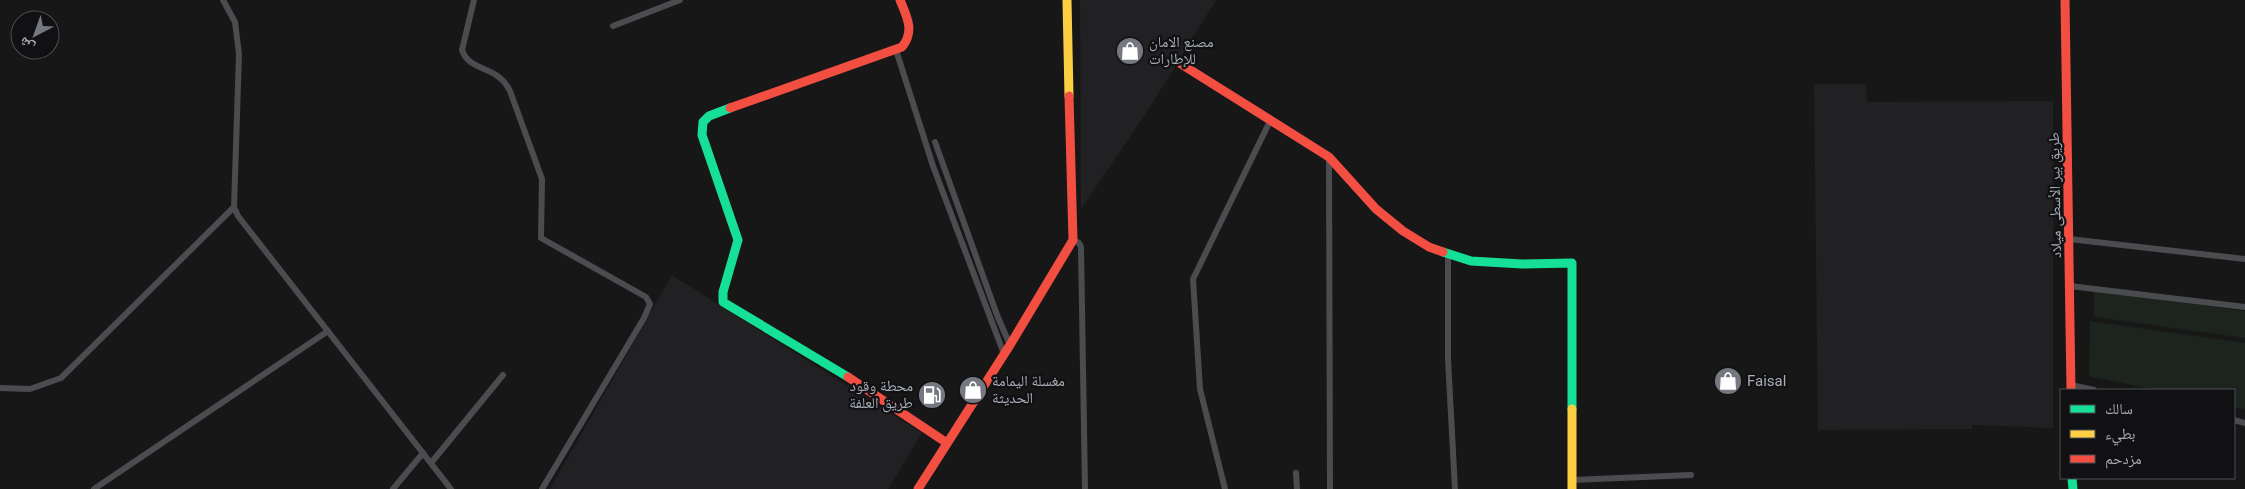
<svg xmlns="http://www.w3.org/2000/svg" width="2245" height="489" font-family="Roboto,'Noto Naskh Arabic',sans-serif">
<style>
.built{fill:#212123}
.green{fill:#1d241e}
.lines{fill:none;stroke-linecap:round;stroke-linejoin:round}
.street{stroke:#4b4c50;stroke-width:6}
.fast{stroke:#16e098;stroke-width:9}
.slow{stroke:#ffcf43;stroke-width:9}
.jam{stroke:#f24e42;stroke-width:9}
.labels{text-anchor:middle;dominant-baseline:central;stroke-width:4.5;stroke-linejoin:round;paint-order:stroke}
.poi-label{font-size:15px;fill:#a8adb8;stroke:#111113;text-anchor:start}
.street-label{font-size:15px;fill:#a8adb8;stroke:#111113}
</style>
<rect width="100%" height="100%" fill="#171717"/>
<g class="built">
<polygon points="1080,0 1216,0 1150,107 1081,209"/>
<polygon points="1814,84 1866,84 1867,102 2053,101 2053,428 1972,425 1972,429 1818,430"/>
<polygon points="672,275 922,433 888,489 550,489"/>
</g>
<g class="green">
<polygon points="2094,291 2245,311 2245,338 2094,317"/>
<polygon points="2090,321 2245,343 2245,409 2234,407 2234,390 2156,390 2089,376"/>
</g>
<g class="lines">
<g class="street">
<polyline points="223,0 235,22 239,54 234,207 238,216 451,489"/>
<path d="M474,0L462,50C470,73 497,64 510,91L542,179L541,238L646,297L650,304L644,318L542,489"/>
<polyline points="613,26 680,0"/>
<polyline points="896,50 933,166 1004,354"/>
<polyline points="935,142 997,315 1010,345"/>
<polyline points="1329,157 1330,489"/>
<polyline points="2069,239 2245,259"/>
<polyline points="1073,240 1079,243 1081,247 1085,489"/>
<polyline points="1448,254 1448,359 1455,489"/>
<polyline points="2070,286 2245,307"/>
<polyline points="2071,385 2094,390"/>
<polyline points="0,388 30,389 61,378 234,207"/>
<polyline points="2234,420 2245,423"/>
<polyline points="431,463 503,375"/>
<polyline points="1296,473 1297,489"/>
<polyline points="1572,480 1691,475"/>
<polyline points="94,489 328,331"/>
<polyline points="393,489 423,453"/>
<polyline points="1225,489 1200,389 1193,279 1270,121"/>
</g>
<g class="fast">
<polyline points="730,108 709,116 703,122 702,135 738,240 723,292 723,302 848,377"/>
<polyline points="1443,252 1471,261 1522,264 1572,263 1572,409"/>
<polyline points="2072,478 2073,489"/>
</g>
<g class="slow">
<polyline points="1067,0 1069,96"/>
<polyline points="1572,409 1572,489"/>
</g>
<g class="jam">
<polyline points="2065,0 2071,390"/>
<polyline points="1181,64 1329,157 1376,209 1403,231 1429,247 1443,252"/>
<path d="M730,108L902,47C915,31 907,17 900,0"/>
<polyline points="848,377 947,443"/>
<polyline points="918,489 1010,345 1073,240 1069,96"/>
</g>
</g>
<defs>
<symbol id="shop-disc" viewBox="-11 -11 22 22"><circle r="9.5" fill="#757880" stroke="#111113"/><path d="M-5-2.5h2.3a2.7 3.5 0 0 1 5.4 0H5L5.5 6h-11ZM-1.5-2.5h3a1.5 2.3 0 0 0-3 0Z" fill="#fff"/></symbol>
<symbol id="fuel-disc" viewBox="-11 -11 22 22"><circle r="9.5" fill="#757880" stroke="#111113"/><path d="M-5.5-6h7V0h2V4h1.3V-2.5L3-4.5l.8-.8L6-3V5H2.5V1h-1V6h-7ZM-4.2-4.7v3.2H.2V-4.7Z" fill="#fff"/></symbol>
</defs>
<g fill-rule="evenodd">
<use href="#shop-disc" x="1114" y="35" width="32" height="32"/>
<use href="#shop-disc" x="1712" y="365" width="32" height="32"/>
<use href="#shop-disc" x="957" y="374" width="32" height="32"/>
<use href="#fuel-disc" x="916" y="379" width="32" height="32"/>
</g>
<g class="labels">
<g class="poi-label">
<text x="1149" y="42">مصنع الامان<tspan x="1149" dy="17">للإطارات</tspan></text>
<text x="992" y="381">مغسلة اليمامة<tspan x="992" dy="17">الحديثة</tspan></text>
<text x="1747" y="381">Faisal</text>
<text x="913" y="386" text-anchor="end">محطة وقود<tspan x="913" dy="17">طريق العلفة</tspan></text>
</g>
<g class="street-label">
<text transform="translate(2055 195) rotate(-91)">طريق بير الأسطى ميلاد</text>
</g>
</g>
<rect x="2060" y="389" width="175" height="90" fill="#111113" stroke="#4d4f55"/>
<rect x="2070" y="405" width="25" height="8" fill="#16e098" stroke="#4d4f55"/>
<text x="2105" y="414" font-size="15" fill="#a8adb8">سالك</text>
<rect x="2070" y="430" width="25" height="8" fill="#ffcf43" stroke="#4d4f55"/>
<text x="2105" y="439" font-size="15" fill="#a8adb8">بطيء</text>
<rect x="2070" y="455" width="25" height="8" fill="#f24e42" stroke="#4d4f55"/>
<text x="2105" y="464" font-size="15" fill="#a8adb8">مزدحم</text>
<g transform="translate(35 35) rotate(221)"><circle r="24" fill="#111113" stroke="#4d4f55"/>
<path d="M0-4L9 19L0 12L-9 19Z" fill="#757880"/>
<text y="-8" font-size="14" font-weight="bold" text-anchor="middle" fill="#a8adb8">ش</text>
</g>
</svg>
